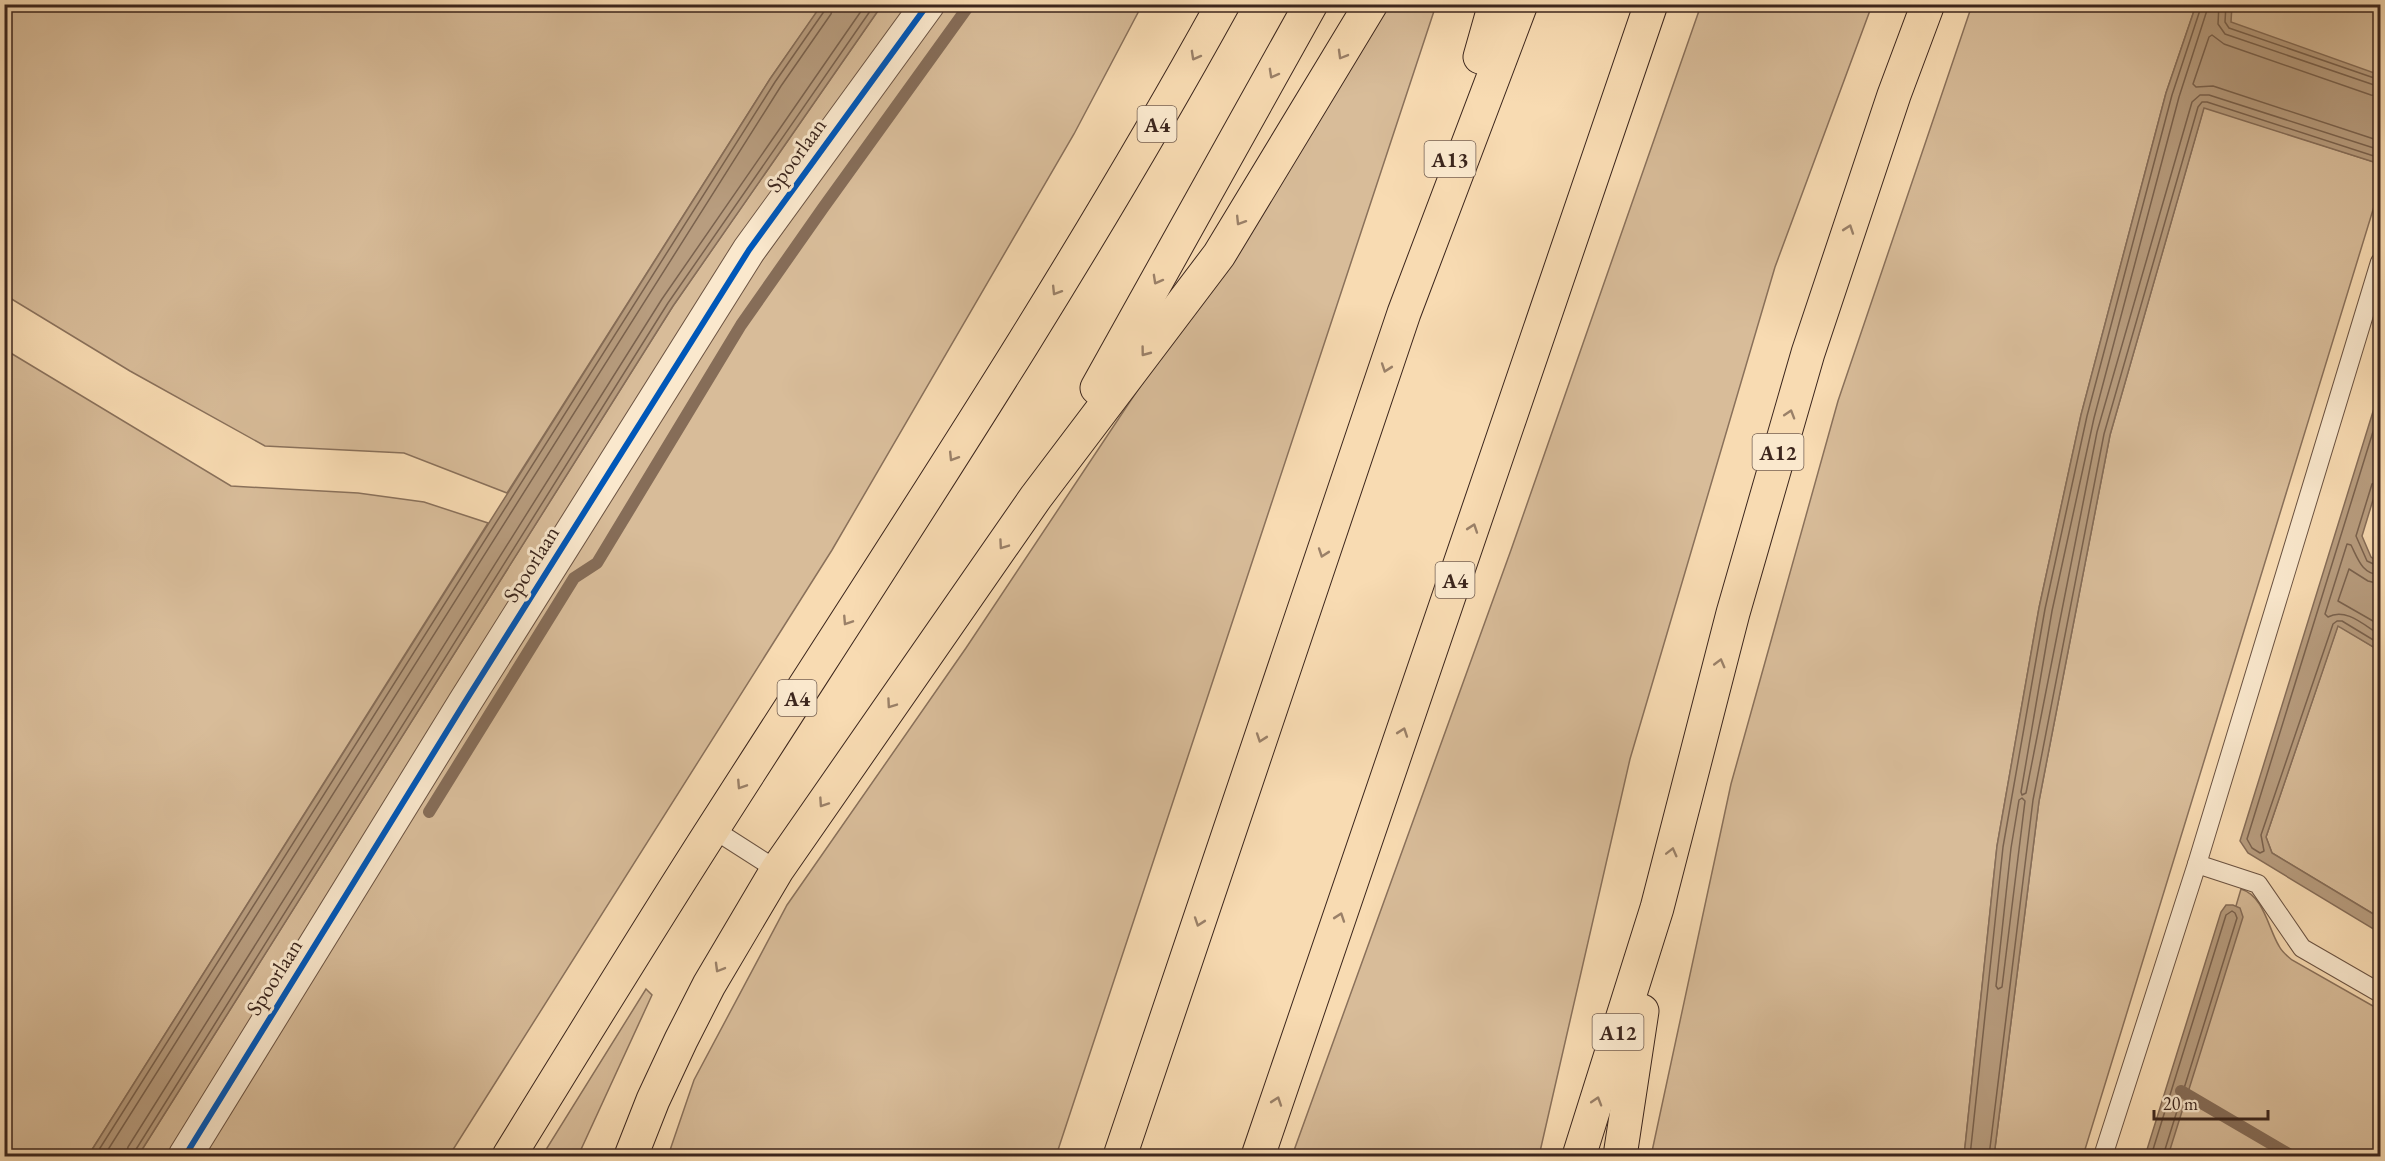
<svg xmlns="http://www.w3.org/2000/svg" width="2385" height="1161" font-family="'EB Garamond',serif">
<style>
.green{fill:#d8bc99;stroke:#8a715b;stroke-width:1.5}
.water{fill:#b89d7f;stroke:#866d58;stroke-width:1.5}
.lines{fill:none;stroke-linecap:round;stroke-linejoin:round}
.shore{stroke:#7a624e;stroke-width:1.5}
.stream{stroke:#866d58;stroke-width:12}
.lane-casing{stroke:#6b5342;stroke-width:20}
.street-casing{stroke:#6b5342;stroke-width:35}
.highway-casing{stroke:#3c261d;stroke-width:35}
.lane{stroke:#fae8cd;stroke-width:18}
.street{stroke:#fae8cd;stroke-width:33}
.highway{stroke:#f8dbb2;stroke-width:33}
.cycleway-casing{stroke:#fae8cd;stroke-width:10}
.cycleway{stroke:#0057b8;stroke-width:6}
.oneway{stroke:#9a8068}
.labels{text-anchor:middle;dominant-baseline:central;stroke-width:6;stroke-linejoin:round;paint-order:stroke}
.shield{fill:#fae8cd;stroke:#756052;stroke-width:1.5}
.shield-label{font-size:21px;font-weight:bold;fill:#3c261d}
.street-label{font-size:22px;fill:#3c261d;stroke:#fae8cd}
</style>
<rect width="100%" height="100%" fill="#f8dbb2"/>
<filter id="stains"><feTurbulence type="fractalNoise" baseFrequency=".00333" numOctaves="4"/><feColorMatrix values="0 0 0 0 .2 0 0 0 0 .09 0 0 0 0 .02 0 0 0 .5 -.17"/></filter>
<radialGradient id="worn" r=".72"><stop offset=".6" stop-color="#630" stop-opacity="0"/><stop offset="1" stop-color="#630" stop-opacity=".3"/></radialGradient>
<g class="green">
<polygon points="4,5 822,5 770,79 507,493 404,453 265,446 130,371 5,295"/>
<polygon points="882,5 910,5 727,261 166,1156 138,1156 673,306"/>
<polygon points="944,5 1142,5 1074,134 832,550 449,1156 198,1156 743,287"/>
<polygon points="1378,5 1436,5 1056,1156 668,1156 694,1080 787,905 966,648 1145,379"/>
<polygon points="1701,5 1872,5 1775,267 1630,759 1539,1156 1292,1156 1511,550"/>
<polygon points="1972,5 2196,5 2166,93 2081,415 2039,608 1997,846 1964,1156 1651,1156 1731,784 1838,401"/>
<polygon points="2207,5 2380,5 2380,124 2190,52"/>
<polygon points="2204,107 2380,164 2380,187 2083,1156 1994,1156 2039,801 2110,435"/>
<polygon points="4,349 231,486 358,493 424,502 488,523 88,1156 5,1156"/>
<polygon points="2338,625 2380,651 2380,918 2272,853 2266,837"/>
<path d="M2241,889C2264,896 2268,928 2279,946C2282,952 2287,956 2292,960L2380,1010V1156H2162Z"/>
<polygon points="646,989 652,995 578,1156 542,1156"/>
</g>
<g class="water">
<polygon points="822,4 882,5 673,306 138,1156 88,1156 770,79"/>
<polygon points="2196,5 2232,5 2231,22 2380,75 2380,164 2204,108 2110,435 2039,801 1994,1156 1964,1156 1997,846 2039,608 2081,415 2166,93"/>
<polygon points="2380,389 2380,477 2362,536 2371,557 2380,563 2380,651 2338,626 2266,837 2272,853 2380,918 2380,933 2248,853 2240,841"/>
<polygon points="2226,905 2233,905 2240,908 2243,917 2168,1156 2145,1156 2221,912"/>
</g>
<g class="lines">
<g class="shore">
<polyline points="2209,4 2179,97 2094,418 2052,611 2021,792 2022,795 2026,793 2097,432 2192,102 2200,95 2209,95 2380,150"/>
<polyline points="2219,4 2218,24 2225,34 2380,87"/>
<polyline points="2226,4 2225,22 2229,28 2380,80"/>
<polyline points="2380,96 2371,95 2224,44 2212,35 2209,37 2193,84 2196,87 2213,86 2380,141"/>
<polyline points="2380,409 2247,839 2252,848 2260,853 2264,851 2261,835 2333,624 2337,621 2342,621 2380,644"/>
<polyline points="2380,480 2372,484 2356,536 2367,561 2380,567"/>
<path d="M2380,575C2362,574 2358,559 2351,545L2347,544L2325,614L2328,617C2346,607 2365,626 2380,635"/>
<polyline points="2380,584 2368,581 2349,569 2338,601 2380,625"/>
<polygon points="2022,798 2025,801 2002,987 1998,989 1996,986 2011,848 2019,800"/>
<polyline points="95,1156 775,82 825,10 826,4"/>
<polyline points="104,1156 781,86 831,14 834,4"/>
<polyline points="126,1156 128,1147 662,299 866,4"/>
<polyline points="134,1156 135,1151 668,303 875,4"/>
<polyline points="1970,1156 2003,847 2045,609 2087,416 2172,95 2202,4"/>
<polyline points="1989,1156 2033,800 2104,434 2198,107 2202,102 2207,102 2380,158"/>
<polyline points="2151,1156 2226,915 2232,911 2235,913 2237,918 2163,1156"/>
</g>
<g class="stream">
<polyline points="429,812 574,578 597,563 741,325 823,208 970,4"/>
<polyline points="2181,1091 2292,1156"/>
</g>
<defs>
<g id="lane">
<polyline points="713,829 777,870"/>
<polyline points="2197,864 2258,884 2302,948 2380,993"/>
<polyline points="2103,1156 2197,864 2380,262"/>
</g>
<polyline id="street" points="185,1156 465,702 749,250 928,4"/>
<g id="highway">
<polyline points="1480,57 1495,4"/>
<polyline points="1097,388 1311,4"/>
<path d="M509,1156C577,1046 644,936 714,827C888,555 1067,287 1223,4"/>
<polyline points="631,1156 653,1100 681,1040 709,985 777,870 1036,497 1219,255 1371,4"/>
<polyline points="1120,1156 1404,313 1521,4"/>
<polyline points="1258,1156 1651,4"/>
<polyline points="1579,1156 1657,908 1733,613 1808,353 1894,95 1928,4"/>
<polyline points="1620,1156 1642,1011"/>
</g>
</defs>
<use href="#lane" class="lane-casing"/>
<use href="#street" class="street-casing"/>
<use href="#highway" class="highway-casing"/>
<use href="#lane" class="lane"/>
<use href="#street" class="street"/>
<use href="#highway" class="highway"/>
<defs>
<polyline id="cycleway" points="185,1156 465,702 749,250 928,4"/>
</defs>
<use href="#cycleway" class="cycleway-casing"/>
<use href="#cycleway" class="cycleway"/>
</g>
<defs><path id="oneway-chevron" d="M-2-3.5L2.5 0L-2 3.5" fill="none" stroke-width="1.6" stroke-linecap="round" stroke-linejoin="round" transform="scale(1.5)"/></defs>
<g class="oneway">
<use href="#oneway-chevron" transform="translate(1342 55) rotate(120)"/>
<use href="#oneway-chevron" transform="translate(1195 56) rotate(119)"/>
<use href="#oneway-chevron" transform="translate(1273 74) rotate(119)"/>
<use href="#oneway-chevron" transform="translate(1240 221) rotate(122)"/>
<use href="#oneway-chevron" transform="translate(1849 229) rotate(-71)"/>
<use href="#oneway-chevron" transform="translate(1157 280) rotate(119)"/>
<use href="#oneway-chevron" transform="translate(1056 291) rotate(122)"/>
<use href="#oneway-chevron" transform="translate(1145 352) rotate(127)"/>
<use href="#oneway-chevron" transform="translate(1386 368) rotate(109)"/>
<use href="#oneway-chevron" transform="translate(1790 414) rotate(-73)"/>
<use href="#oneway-chevron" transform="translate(953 457) rotate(122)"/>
<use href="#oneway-chevron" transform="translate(1473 528) rotate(-71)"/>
<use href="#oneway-chevron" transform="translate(1003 545) rotate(125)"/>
<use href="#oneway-chevron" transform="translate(1323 553) rotate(109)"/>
<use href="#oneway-chevron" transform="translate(847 621) rotate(123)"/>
<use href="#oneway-chevron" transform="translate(1720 663) rotate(-75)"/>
<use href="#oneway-chevron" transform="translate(891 704) rotate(125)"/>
<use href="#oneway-chevron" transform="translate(1403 732) rotate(-71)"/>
<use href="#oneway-chevron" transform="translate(1261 738) rotate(109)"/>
<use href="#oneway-chevron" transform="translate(741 785) rotate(123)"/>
<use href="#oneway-chevron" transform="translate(823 803) rotate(124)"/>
<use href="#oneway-chevron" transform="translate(1672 852) rotate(-76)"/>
<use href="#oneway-chevron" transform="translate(1340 917) rotate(-71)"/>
<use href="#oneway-chevron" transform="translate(1199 922) rotate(109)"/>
<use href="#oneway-chevron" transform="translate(719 968) rotate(120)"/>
<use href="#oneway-chevron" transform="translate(1277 1101) rotate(-71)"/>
<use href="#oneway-chevron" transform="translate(1597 1101) rotate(-73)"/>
</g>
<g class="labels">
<g class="shield">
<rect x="1137.5" y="106" width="39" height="36" rx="4.5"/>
<rect x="1424.5" y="141" width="51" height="36" rx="4.5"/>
<rect x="1752.5" y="434" width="51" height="36" rx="4.5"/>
<rect x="1435.5" y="562" width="39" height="36" rx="4.5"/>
<rect x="777.5" y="680" width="39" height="36" rx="4.5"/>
<rect x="1592.5" y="1014" width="51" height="36" rx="4.5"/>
</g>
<g class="shield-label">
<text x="1157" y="124">A4</text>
<text x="1450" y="159">A13</text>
<text x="1778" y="452">A12</text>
<text x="1455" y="580">A4</text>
<text x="797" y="698">A4</text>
<text x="1618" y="1032">A12</text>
</g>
<g class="street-label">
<text transform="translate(796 155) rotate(-54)">Spoorlaan</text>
<text transform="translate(531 564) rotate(-58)">Spoorlaan</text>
<text transform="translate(274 977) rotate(-58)">Spoorlaan</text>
</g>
</g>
<rect width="2385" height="1161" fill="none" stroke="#f8dbb2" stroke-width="24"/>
<rect x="6" y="6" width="2373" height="1149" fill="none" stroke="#3c261d" stroke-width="3"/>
<rect x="12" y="12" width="2361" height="1137" fill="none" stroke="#3c261d" stroke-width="1.5"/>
<path d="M2154 1110v9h114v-9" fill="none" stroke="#3c261d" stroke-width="3"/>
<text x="2163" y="1110" font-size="18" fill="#3c261d" stroke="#fae8cd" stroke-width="4.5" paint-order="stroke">20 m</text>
<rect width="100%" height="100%" filter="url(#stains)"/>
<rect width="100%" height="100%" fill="url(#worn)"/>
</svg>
